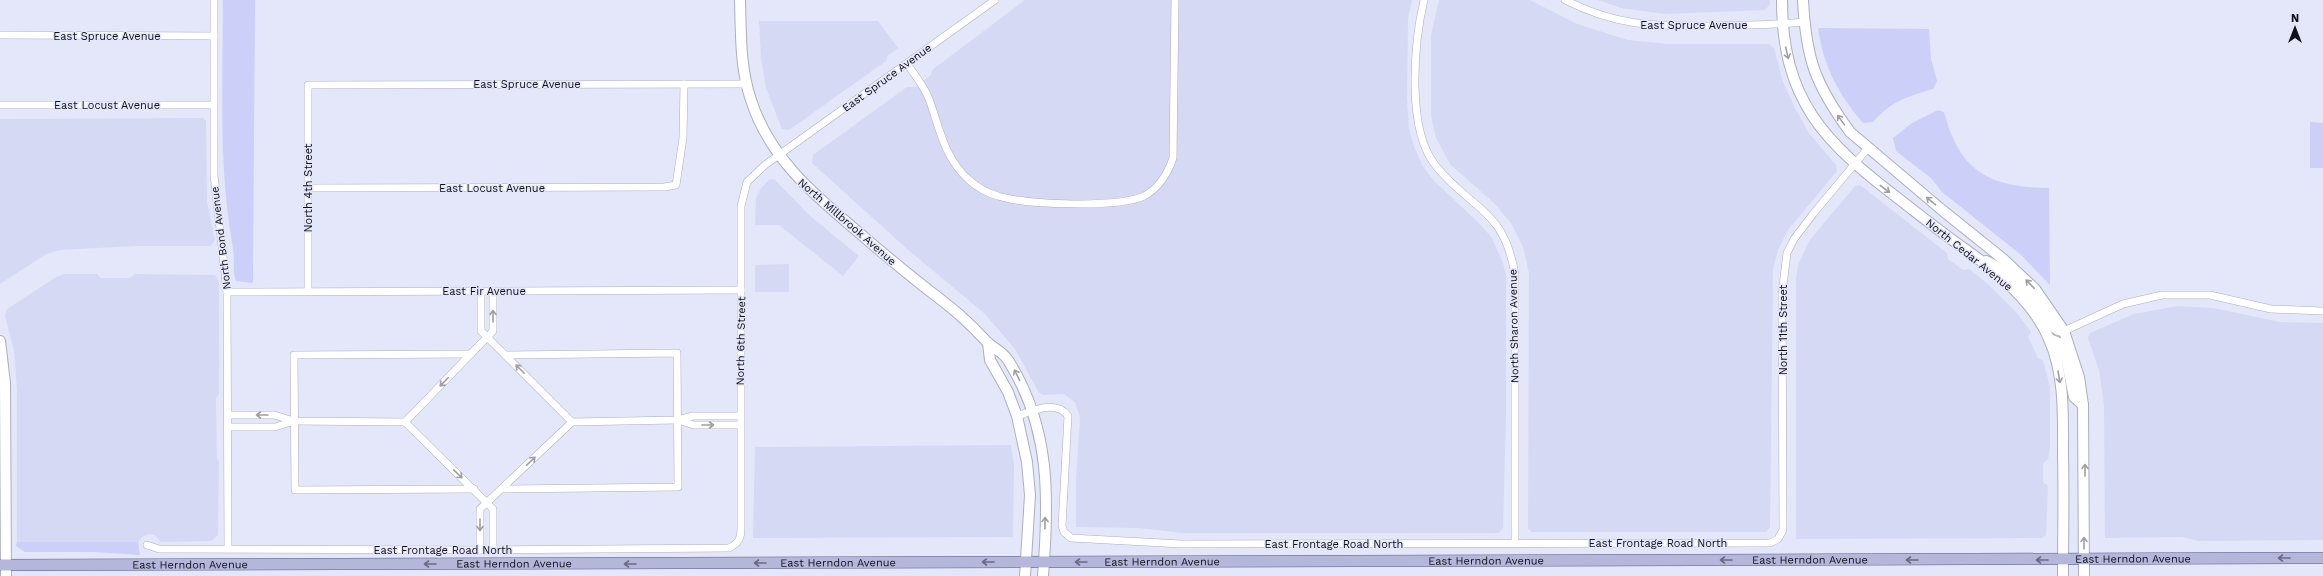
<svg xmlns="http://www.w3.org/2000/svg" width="2323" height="576" font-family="'Work Sans',sans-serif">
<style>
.built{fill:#d6d9f4}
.green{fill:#cccff8}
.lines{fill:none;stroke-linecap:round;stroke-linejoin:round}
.street-casing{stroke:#acaec1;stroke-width:8}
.secondary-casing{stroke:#acaec1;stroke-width:12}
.primary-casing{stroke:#5a5c86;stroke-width:12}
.street{stroke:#fff;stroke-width:7}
.secondary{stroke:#fff;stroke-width:10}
.primary{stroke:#b4b6da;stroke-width:11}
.oneway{stroke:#9f9fa2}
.oneway2{stroke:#6a6b82}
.labels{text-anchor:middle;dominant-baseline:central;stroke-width:3;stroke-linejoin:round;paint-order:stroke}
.street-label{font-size:11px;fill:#101017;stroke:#e4e6fa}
</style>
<rect width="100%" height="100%" fill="#e4e6fa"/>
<g class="built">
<polygon points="1025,0 1412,0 1408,19 1407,98 1409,129 1414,146 1422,165 1434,181 1479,223 1492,238 1503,263 1506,276 1506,416 1503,528 1499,533 1183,533 1139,528 1076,527 1076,480 1080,417 1075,402 1064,394 1044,395 1039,393 1015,349 985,314 906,248 812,163 813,155 907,87 915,87 931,75 932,70"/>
<polygon points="1439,0 1530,0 1577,24 1628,40 1668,44 1769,44 1774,48 1783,82 1794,106 1809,133 1836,165 1837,171 1788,230 1778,250 1773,269 1770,528 1766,532 1532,532 1528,529 1529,273 1523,247 1511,223 1495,204 1450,164 1436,138 1431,116 1431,35"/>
<polygon points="1598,0 1770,0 1770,4 1765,10 1665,14 1621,8"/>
<polygon points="759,21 878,21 898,48 887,56 886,61 789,130 782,129 766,88 761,58"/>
<polygon points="203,118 206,121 207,202 215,241 210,246 136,246 60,250 46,254 0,284 0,119"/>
<polygon points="770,179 775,180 809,215 859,256 843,276 779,225 755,225 756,198 761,188"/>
<polygon points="1860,185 1947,253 1948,259 1963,270 1969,269 1988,284 2017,313 2031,332 2028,337 2038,358 2043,360 2050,387 2050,446 2048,459 2043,463 2043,482 2048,486 2046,535 2042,538 1796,539 1796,279 1798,265 1809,241 1855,186"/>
<polygon points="789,264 789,292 755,292 755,265"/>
<polygon points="64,274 97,274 101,278 130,278 135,274 215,275 219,282 219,394 216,398 217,459 219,462 218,535 211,541 161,542 156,536 150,534 143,536 138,542 17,542 17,389 14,351 5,316 7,309 56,277"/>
<polygon points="2178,306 2213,308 2280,322 2323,323 2323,540 2198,541 2182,537 2105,538 2104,405 2099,370 2088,338 2090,333 2134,314"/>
<polygon points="1011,445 1014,465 1013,537 753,538 755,447"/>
</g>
<g class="green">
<path d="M223,0H255L253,283L236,281C232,271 235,259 233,248C218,167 223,83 223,0Z"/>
<path d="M1818,28L1929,29L1931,59L1937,81L1933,89C1909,96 1889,102 1873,122L1863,123C1838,93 1824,68 1818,28Z"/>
<path d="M1938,110L1944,112C1960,173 1990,187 2049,188L2050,285L2020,254L1942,192L1931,178L1896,151L1893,138L1912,123Z"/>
<polygon points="2310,122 2323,123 2323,168 2310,168"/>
<polygon points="17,542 138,542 140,555 93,552 25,552 16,546"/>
</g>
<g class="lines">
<defs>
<g id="street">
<polyline points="214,0 214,175 227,292 228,548"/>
<path d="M1424,0C1414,43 1406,130 1436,166C1472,211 1503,207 1515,274V543"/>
<path d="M1565,0C1618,27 1655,26 1713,26C1743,25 1774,25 1804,22"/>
<polyline points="0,35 214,36"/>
<path d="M907,64C915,75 924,86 929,99C940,129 944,158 969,180C977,187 987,193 998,196C1025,205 1119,208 1144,196C1159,188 1168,173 1173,158L1175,0"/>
<polyline points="0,105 213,105"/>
<polyline points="308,188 664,187 676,185 683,138 684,84"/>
<polyline points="308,291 308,85 747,84"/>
<polyline points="227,292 741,290"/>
<polyline points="2064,331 2123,304 2162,295 2210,295 2271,309 2323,311"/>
<polyline points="471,354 294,355 295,490 474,489"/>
<polyline points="228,415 274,415 294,421 405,422"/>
<path d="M1017,416C1033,411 1056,399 1068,416L1062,526L1064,532L1071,538L1181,544L1770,543L1778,539L1783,530L1782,294L1787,253L1794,239L1813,214L1868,148"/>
<polyline points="678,420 694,425 740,425"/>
<polyline points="572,422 677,420 693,416 740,416"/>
<polyline points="228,427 275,427 294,421"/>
<polyline points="504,489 678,487 677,353 506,355"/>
<path d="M147,545L159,549L493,550L729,548C739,543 741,539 741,527V206L747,182L765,165L995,0"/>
<polyline points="480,550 480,509 572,422 481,331 481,291"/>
<polyline points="493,550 493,509 405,422 493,331 493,291"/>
</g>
<g id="secondary">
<path d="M740,0C741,34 740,68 751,100C769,157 813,194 857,231C880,251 903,270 927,289C951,307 967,320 987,342C994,349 1002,351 1008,360C1051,428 1049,499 1043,576"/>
<path d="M1782,0C1782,100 1824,142 1899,199C1921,216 1942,233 1965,249C1997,272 2033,301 2049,339C2065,375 2063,417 2063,455C2064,495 2063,536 2063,576"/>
<path d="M1803,0C1806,59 1815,84 1850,132L1942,210L2003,259L2035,289L2064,331L2079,377L2083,405L2084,576"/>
<path d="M1986,261C2022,278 2029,299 2053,326C2056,330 2060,331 2064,331"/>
<polyline points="2049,339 2059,343 2067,362 2074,397 2083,405"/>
<polyline points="0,341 5,383 6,576"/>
<polyline points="988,343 990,360 1008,392 1017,416 1027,462 1030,495 1025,576"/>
</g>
<g id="primary">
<path id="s1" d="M0,565L2323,558"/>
</g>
</defs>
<use href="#street" class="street-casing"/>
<use href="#secondary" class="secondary-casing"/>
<use href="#primary" class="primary-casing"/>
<use href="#street" class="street"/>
<use href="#secondary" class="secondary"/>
<use href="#primary" class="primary"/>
</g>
<defs><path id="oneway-shaft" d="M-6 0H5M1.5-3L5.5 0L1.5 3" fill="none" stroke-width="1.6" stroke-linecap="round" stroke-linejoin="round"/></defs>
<g class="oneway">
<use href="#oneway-shaft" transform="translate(1787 53) rotate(77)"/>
<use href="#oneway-shaft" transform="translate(1841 120) rotate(-126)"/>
<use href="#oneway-shaft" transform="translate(1885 189) rotate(37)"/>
<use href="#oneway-shaft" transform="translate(1931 201) rotate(-140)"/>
<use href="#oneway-shaft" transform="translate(2030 284) rotate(-134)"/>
<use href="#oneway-shaft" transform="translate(493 316) rotate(-90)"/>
<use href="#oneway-shaft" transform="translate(520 369) rotate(-135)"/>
<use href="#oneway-shaft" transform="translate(1017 375) rotate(-117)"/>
<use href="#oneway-shaft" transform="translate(2059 377) rotate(81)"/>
<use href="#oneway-shaft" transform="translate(444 382) rotate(134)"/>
<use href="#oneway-shaft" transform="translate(262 415) rotate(-180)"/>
<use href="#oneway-shaft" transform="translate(708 425)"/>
<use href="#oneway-shaft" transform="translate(531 461) rotate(-44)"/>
<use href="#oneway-shaft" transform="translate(2085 470) rotate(-90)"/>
<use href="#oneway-shaft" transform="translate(458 474) rotate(44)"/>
<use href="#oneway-shaft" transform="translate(1045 523) rotate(-89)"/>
<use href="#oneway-shaft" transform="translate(480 525) rotate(90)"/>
<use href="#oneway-shaft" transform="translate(2084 543) rotate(-90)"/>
</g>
<g class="oneway2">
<use href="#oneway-shaft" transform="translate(2284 558) rotate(180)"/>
<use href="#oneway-shaft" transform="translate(1726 560) rotate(180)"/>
<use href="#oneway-shaft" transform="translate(1912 560) rotate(180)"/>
<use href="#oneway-shaft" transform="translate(2042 560) rotate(180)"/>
<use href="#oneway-shaft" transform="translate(988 562) rotate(180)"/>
<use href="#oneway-shaft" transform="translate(1081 562) rotate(180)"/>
<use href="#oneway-shaft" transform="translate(760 563) rotate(180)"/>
<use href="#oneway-shaft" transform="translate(430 564) rotate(180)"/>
<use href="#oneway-shaft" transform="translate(630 564) rotate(180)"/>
</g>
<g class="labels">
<g class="street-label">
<text x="1694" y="25">East Spruce Avenue</text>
<text x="107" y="36">East Spruce Avenue</text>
<text transform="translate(887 78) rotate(-36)">East Spruce Avenue</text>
<text x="527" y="84">East Spruce Avenue</text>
<text x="107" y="105">East Locust Avenue</text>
<text transform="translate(308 188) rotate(-90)">North 4th Street</text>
<text x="492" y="188">East Locust Avenue</text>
<text transform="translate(847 222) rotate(41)">North Millbrook Avenue</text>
<text transform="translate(221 238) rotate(-97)">North Bond Avenue</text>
<text transform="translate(1969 255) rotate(39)">North Cedar Avenue</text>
<text x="484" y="291">East Fir Avenue</text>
<text transform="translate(1514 326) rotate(-91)">North Sharon Avenue</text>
<text transform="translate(1783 330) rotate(-90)">North 11th Street</text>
<text transform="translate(741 341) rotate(-89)">North 6th Street</text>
<text x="1658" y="543">East Frontage Road North</text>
<text x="1334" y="544">East Frontage Road North</text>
<text x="443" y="550">East Frontage Road North</text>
<text stroke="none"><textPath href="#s1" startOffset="2133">East Herndon Avenue</textPath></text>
<text stroke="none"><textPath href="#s1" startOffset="1810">East Herndon Avenue</textPath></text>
<text stroke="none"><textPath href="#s1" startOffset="1162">East Herndon Avenue</textPath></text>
<text stroke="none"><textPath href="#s1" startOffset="1486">East Herndon Avenue</textPath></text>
<text stroke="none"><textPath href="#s1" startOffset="838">East Herndon Avenue</textPath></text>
<text stroke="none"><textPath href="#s1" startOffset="514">East Herndon Avenue</textPath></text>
<text stroke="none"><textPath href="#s1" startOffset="190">East Herndon Avenue</textPath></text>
</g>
</g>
<g transform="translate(2295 28)" stroke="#e4e6fa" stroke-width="3" paint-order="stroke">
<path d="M0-3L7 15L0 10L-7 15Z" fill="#101017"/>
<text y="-6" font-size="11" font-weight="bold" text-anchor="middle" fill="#101017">N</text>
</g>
</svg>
